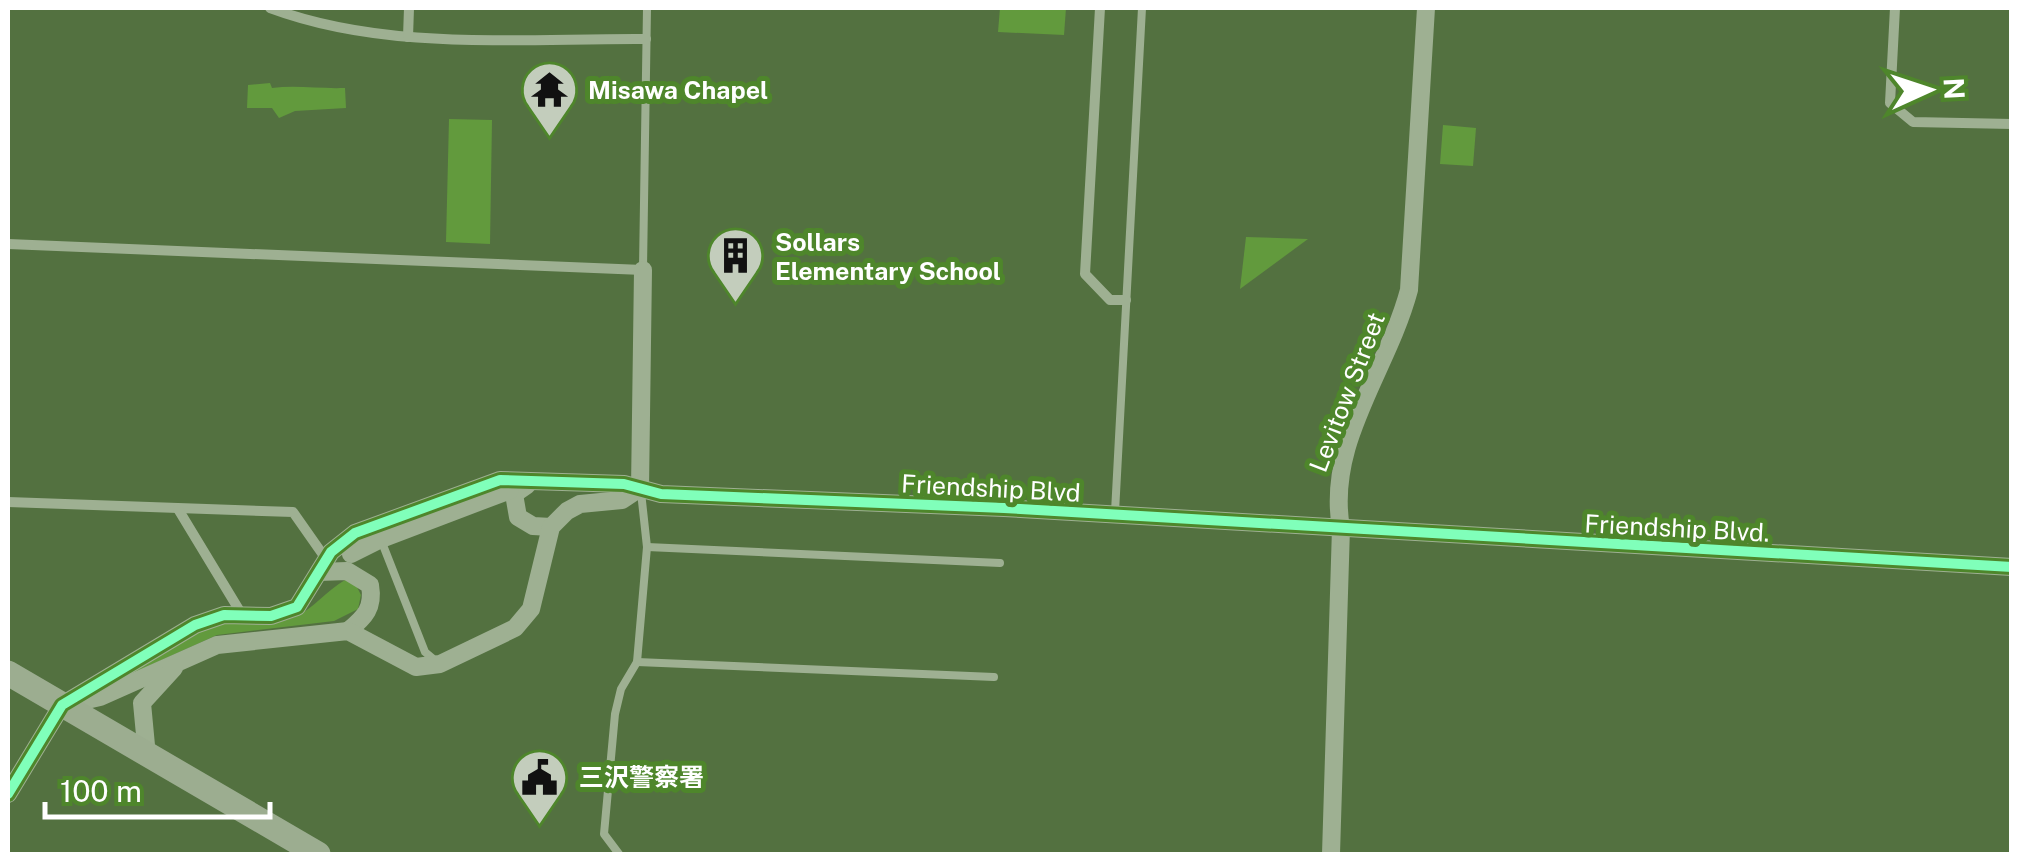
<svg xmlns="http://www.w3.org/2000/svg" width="2019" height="862" font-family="'Public Sans','Noto Sans JP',sans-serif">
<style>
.green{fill:#629a3d}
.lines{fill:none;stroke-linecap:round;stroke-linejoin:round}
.service{stroke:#9eb092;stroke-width:8}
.minor{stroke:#9eb092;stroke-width:10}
.tertiary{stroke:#9eb092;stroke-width:18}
.primary{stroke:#9cad90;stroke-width:25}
.cycleway-casing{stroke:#4e862b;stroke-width:16}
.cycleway{stroke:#80ffba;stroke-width:10}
.labels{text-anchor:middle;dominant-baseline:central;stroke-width:10;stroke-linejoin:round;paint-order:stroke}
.poi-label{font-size:25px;font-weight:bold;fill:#fff;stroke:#4e862b;text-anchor:start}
.street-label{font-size:25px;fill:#fff;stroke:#4e862b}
</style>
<rect width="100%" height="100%" fill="#537140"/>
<g class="green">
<polygon points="1000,8 1066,8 1064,35 998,32"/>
<path d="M270,83L272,88C296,85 320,89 345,88L346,108L295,111L279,118L272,108H247L248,85Z"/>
<polygon points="449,119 492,120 490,244 446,242"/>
<polygon points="1443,125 1476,128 1473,166 1440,164"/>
<polygon points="1246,237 1308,239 1240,289"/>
<path d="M345,580L355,583L361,595L358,609L334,621L217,635L113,682C146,663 181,635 217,623C243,615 269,628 295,617C313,609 327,590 345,580Z"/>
</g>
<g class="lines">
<g class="service">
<polyline points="643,268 647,8"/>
<polyline points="1115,512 1142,8"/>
<polyline points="381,540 425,652 437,662"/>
<polyline points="647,547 1000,563"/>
<polyline points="637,662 994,677"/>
<polyline points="619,854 604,834 615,714 621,689 637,662 647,547 641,492"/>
</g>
<g class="minor">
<path d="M270,8C388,52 522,38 646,39"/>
<polyline points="1100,8 1085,274 1110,300 1126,300"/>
<polyline points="1895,8 1890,103 1913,122 2012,124"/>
<polyline points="408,37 409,8"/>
<polyline points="8,244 643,270"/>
<polyline points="8,502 293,512 326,559"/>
<polyline points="178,509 241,613"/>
</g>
<g class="tertiary">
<polyline points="527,485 514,494 518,517 533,526 551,527"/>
<polyline points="640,488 643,270"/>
<polyline points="351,554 381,539 510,490"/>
<path d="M319,572L347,571L370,585C374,608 365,617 348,631"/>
<polyline points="78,702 100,697 217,645 348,631 416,667 440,664 515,628 531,609 551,527 567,511 580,504 622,500 640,488"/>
<polyline points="147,756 142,703 174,668"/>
<polyline points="8,794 62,705 195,625 224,615 271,616 297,607 331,552 355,533 500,480 624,484 661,494 1004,508 2012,567"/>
<path d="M1331,854L1341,528C1326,442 1387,372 1409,290L1426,8"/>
</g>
<polyline class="primary" points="8,673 318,854"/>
<defs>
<polyline id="cycleway" points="8,794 62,705 195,625 224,615 271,616 297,607 331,552 355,533 500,480 624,484 661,494 1004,508 2012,567"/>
</defs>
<use href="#cycleway" class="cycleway-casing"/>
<use href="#cycleway" class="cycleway"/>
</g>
<defs>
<symbol id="temple-pin" viewBox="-11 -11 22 30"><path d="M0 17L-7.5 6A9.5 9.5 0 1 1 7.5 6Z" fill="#c3cdbc" stroke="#4e862b"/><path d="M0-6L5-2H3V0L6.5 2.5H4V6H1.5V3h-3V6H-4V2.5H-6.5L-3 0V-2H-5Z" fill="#111"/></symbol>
<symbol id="building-pin" viewBox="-11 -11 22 30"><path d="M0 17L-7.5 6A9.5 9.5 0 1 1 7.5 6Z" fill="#c3cdbc" stroke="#4e862b"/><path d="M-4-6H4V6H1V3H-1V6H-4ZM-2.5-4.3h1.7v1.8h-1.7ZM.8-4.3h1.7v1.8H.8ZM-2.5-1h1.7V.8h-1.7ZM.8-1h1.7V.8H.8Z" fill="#111"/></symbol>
<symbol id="civic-pin" viewBox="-11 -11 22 30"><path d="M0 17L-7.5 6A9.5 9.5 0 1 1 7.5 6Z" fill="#c3cdbc" stroke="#4e862b"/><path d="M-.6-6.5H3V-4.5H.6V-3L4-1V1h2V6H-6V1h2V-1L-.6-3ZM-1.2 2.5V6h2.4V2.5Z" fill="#111"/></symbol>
</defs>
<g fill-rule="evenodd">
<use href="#temple-pin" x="518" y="58" width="63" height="86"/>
<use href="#building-pin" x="704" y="224" width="63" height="86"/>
<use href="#civic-pin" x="508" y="746" width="63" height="86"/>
</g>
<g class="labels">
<g class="poi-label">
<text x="588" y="90">Misawa Chapel</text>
<text x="775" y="242">Sollars<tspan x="775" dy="29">Elementary School</tspan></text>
<text x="579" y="777">三沢警察署</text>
</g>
<g class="street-label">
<text transform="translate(1347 392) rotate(-69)">Levitow Street</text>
<text transform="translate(991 488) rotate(3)">Friendship Blvd</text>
<text transform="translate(1677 528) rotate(3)">Friendship Blvd.</text>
</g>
</g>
<rect width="2019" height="862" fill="none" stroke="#ffffff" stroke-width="20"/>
<g transform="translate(1929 90) rotate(87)" stroke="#4e862b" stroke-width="8" paint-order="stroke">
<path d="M0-8L18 38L0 25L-18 38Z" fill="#ffffff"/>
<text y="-15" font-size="28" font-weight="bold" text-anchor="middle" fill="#ffffff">N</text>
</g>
<path d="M45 802v15h225v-15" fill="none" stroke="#ffffff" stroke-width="5"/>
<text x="60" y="802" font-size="30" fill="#ffffff" stroke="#4e862b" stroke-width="8" paint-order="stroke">100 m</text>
</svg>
